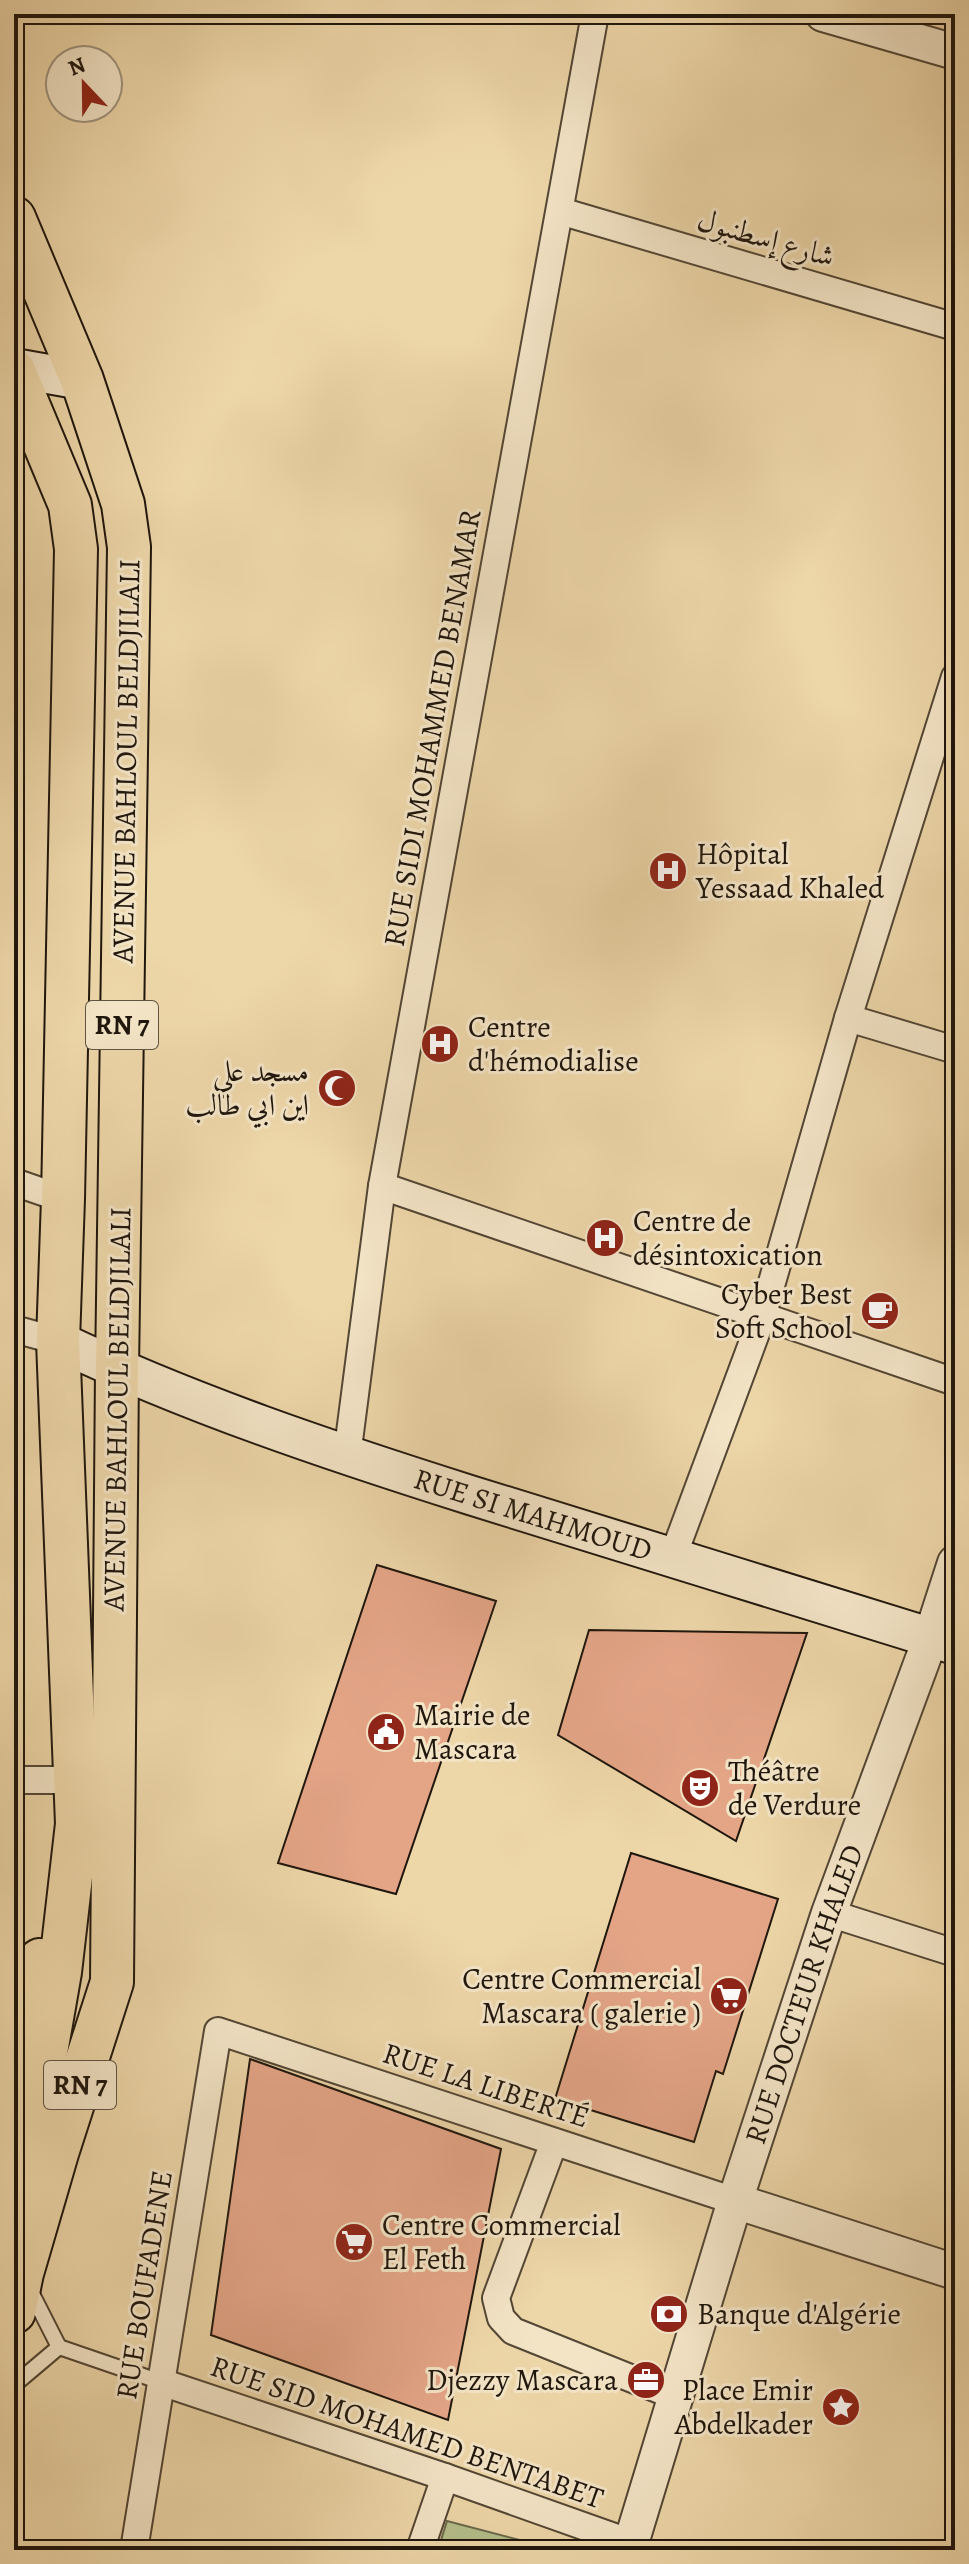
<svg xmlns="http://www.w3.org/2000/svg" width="969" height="2564" font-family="Alegreya,Amiri,serif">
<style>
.green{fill:#b4be8a;stroke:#6a6a4c;stroke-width:2}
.building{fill:#e4a587;stroke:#1f160d;stroke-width:2}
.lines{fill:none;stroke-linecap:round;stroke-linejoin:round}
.service-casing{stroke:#524634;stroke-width:18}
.minor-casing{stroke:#524634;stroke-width:30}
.tertiary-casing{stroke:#524634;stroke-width:38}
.secondary-casing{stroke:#1f160d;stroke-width:42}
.primary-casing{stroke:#1f160d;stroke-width:46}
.service{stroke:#f3e4c6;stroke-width:14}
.minor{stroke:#f3e4c6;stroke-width:26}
.tertiary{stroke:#f3e4c6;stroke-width:34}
.secondary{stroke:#f3e4c6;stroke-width:38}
.primary{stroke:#edd6a8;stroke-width:42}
.labels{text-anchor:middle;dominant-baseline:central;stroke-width:6;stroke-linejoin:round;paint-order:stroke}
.shield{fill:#f3e4c6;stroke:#5f5444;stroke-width:2}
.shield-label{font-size:28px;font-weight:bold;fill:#1f160d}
.street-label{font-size:30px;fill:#1f160d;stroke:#f3e4c6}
.poi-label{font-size:30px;fill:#1f160d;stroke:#f3e4c6;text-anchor:start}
</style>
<rect width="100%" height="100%" fill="#edd6a8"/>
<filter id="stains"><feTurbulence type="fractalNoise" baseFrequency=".0025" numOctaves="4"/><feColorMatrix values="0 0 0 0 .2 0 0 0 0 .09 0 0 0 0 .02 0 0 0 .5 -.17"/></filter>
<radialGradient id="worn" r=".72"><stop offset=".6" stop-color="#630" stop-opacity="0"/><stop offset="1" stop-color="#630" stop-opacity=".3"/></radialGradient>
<polygon class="green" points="447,2521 558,2550 438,2550"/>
<g class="building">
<polygon points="377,1565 496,1601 396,1894 278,1863"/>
<polygon points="589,1630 807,1633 736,1841 558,1735"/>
<polygon points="631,1853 778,1899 723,2074 716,2071 694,2142 555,2099"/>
<polygon points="250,2059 501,2149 448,2420 211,2335"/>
</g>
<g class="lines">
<defs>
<g id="service">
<polyline points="59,2347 161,2382"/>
<polyline points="14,2385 59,2347 30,2290"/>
</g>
<g id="minor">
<polyline points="560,211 955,327"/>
<polyline points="848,1018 955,1050"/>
<polyline points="14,1182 63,1199"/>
<polyline points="382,1186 955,1382"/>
<polyline points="14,1329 58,1341"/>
<polyline points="347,1456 382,1186 595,14"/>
<polyline points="672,1559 762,1317 848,1018 955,677"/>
<polyline points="14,1780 75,1780"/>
<polyline points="829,1913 955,1953"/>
<polyline points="554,2142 496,2298 501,2318 513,2331 675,2396"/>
<polyline points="161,2382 445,2477 631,2543"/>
<polyline points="134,2550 218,2031 735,2201"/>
<polyline points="420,2550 445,2477"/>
</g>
<g id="tertiary">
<polyline points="823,14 955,52"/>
<path id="s1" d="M735,2201L829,1913L931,1637L955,1563"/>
<polyline points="629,2550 735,2201 955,2272"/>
</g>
<g id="secondary">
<polyline points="14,368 82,380"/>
<path id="s2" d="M58,1341C190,1404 331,1451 470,1495C631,1546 794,1594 955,1645"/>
</g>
<g id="primary">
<polyline points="14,218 82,380 123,504 129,547 117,1369 112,1982 57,2153 22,2273 14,2312"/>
<polyline points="14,371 70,505 76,549 63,1199 58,1341 77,1824 60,1972 30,2144"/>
<polyline points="14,2043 40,1960"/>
<polyline points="14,2187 40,2119"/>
</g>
</defs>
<use href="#service" class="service-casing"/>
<use href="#minor" class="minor-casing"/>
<use href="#tertiary" class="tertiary-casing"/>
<use href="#secondary" class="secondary-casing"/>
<use href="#primary" class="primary-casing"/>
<use href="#service" class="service"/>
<use href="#minor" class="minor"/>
<use href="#tertiary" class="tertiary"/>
<use href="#secondary" class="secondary"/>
<use href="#primary" class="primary"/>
</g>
<defs>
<symbol id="hospital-disc" viewBox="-11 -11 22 22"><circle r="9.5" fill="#8f2418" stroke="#f3e4c6"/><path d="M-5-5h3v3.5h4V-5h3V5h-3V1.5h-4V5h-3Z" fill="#fff"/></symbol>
<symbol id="mosque-disc" viewBox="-11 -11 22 22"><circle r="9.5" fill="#8f2418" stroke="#f3e4c6"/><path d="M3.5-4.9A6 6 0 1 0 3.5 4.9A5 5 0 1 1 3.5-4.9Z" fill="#fff"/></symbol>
<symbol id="cafe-disc" viewBox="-11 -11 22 22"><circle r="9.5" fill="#8f2418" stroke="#f3e4c6"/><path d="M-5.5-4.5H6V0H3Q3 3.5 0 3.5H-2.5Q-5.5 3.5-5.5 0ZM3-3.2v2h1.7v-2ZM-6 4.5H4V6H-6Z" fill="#fff"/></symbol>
<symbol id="civic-disc" viewBox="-11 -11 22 22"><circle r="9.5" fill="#8f2418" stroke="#f3e4c6"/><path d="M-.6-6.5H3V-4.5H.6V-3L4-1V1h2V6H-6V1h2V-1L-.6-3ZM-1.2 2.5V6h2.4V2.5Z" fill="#fff"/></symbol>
<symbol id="theatre-disc" viewBox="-11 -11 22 22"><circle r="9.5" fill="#8f2418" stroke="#f3e4c6"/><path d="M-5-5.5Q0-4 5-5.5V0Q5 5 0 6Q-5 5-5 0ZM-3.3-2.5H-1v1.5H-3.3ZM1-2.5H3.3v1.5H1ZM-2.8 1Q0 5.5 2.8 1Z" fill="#fff"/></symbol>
<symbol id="supermarket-disc" viewBox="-11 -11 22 22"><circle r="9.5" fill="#8f2418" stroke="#f3e4c6"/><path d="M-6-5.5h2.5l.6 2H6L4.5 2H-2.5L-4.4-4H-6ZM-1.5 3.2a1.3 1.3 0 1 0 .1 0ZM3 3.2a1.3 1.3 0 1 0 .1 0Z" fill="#fff"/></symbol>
<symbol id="bank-disc" viewBox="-11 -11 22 22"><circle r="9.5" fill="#8f2418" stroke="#f3e4c6"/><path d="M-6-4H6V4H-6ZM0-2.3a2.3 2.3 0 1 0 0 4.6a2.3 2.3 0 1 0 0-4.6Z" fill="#fff"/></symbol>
<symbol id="office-disc" viewBox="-11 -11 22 22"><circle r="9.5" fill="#8f2418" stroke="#f3e4c6"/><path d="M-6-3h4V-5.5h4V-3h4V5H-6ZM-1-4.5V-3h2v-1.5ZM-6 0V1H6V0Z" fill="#fff"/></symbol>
<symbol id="sight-disc" viewBox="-11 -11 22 22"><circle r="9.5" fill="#8f2418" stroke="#f3e4c6"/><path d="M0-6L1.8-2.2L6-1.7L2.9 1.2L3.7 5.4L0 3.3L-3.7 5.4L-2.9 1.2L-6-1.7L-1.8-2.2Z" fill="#fff"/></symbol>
</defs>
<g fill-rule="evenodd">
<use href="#hospital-disc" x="646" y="849" width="44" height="44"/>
<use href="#hospital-disc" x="418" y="1022" width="44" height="44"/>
<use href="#mosque-disc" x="315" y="1066" width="44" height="44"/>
<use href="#hospital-disc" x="583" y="1216" width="44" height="44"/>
<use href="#cafe-disc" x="858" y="1289" width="44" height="44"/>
<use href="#civic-disc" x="364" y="1710" width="44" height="44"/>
<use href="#theatre-disc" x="678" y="1766" width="44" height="44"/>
<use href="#supermarket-disc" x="707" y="1974" width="44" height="44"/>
<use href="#supermarket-disc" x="332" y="2220" width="44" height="44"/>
<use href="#bank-disc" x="647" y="2292" width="44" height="44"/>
<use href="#office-disc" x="624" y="2358" width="44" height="44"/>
<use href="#sight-disc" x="819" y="2385" width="44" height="44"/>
</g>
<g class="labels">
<g class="shield">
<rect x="86" y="1001" width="72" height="48" rx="6"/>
<rect x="44" y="2061" width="72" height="48" rx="6"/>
</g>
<g class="shield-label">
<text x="122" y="1025">RN 7</text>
<text x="80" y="2085">RN 7</text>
</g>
<g class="street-label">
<text transform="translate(766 238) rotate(16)">شارع إسطنبول</text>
<text transform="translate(432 728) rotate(-80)">RUE SIDI MOHAMMED BENAMAR</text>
<text transform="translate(126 761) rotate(-89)">AVENUE BAHLOUL BELDJILALI</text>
<text transform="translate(117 1409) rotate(-89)">AVENUE BAHLOUL BELDJILALI</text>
<text stroke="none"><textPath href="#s2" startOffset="506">RUE SI MAHMOUD</textPath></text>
<text stroke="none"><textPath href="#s1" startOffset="218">RUE DOCTEUR KHALED</textPath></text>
<text transform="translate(486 2085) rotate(18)">RUE LA LIBERTÉ</text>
<text transform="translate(144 2285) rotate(-81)">RUE BOUFADENE</text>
<text transform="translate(407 2432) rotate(19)">RUE SID MOHAMED BENTABET</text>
</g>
<g class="poi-label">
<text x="696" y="854">Hôpital<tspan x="696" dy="34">Yessaad Khaled</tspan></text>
<text x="468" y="1027">Centre<tspan x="468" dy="34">d'hémodialise</tspan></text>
<text x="309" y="1071" text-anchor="end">مسجد علي<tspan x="309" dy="34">اين ابي طالب</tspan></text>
<text x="633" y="1221">Centre de<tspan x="633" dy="34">désintoxication</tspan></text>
<text x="852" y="1294" text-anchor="end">Cyber Best<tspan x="852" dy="34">Soft School</tspan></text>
<text x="414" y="1715">Mairie de<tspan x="414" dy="34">Mascara</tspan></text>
<text x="728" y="1771">Théâtre<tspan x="728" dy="34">de Verdure</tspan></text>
<text x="701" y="1979" text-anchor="end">Centre Commercial<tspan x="701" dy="34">Mascara ( galerie )</tspan></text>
<text x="382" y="2225">Centre Commercial<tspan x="382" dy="34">El Feth</tspan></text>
<text x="697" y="2314">Banque d'Algérie</text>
<text x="618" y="2380" text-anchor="end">Djezzy Mascara</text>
<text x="813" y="2390" text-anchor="end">Place Emir<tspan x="813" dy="34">Abdelkader</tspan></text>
</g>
</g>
<rect width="969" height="2564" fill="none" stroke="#edd6a8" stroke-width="48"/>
<rect x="16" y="16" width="937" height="2532" fill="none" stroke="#1f160d" stroke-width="4"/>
<rect x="24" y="24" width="921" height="2516" fill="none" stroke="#1f160d" stroke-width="2"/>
<g transform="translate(84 84) rotate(338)"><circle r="38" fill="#f3e4c6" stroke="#9e927c" stroke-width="2"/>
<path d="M0-6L14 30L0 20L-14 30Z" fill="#8f2418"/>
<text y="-12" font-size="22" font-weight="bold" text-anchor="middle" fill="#1f160d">N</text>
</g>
<rect width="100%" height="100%" filter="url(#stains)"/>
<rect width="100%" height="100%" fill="url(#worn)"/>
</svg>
